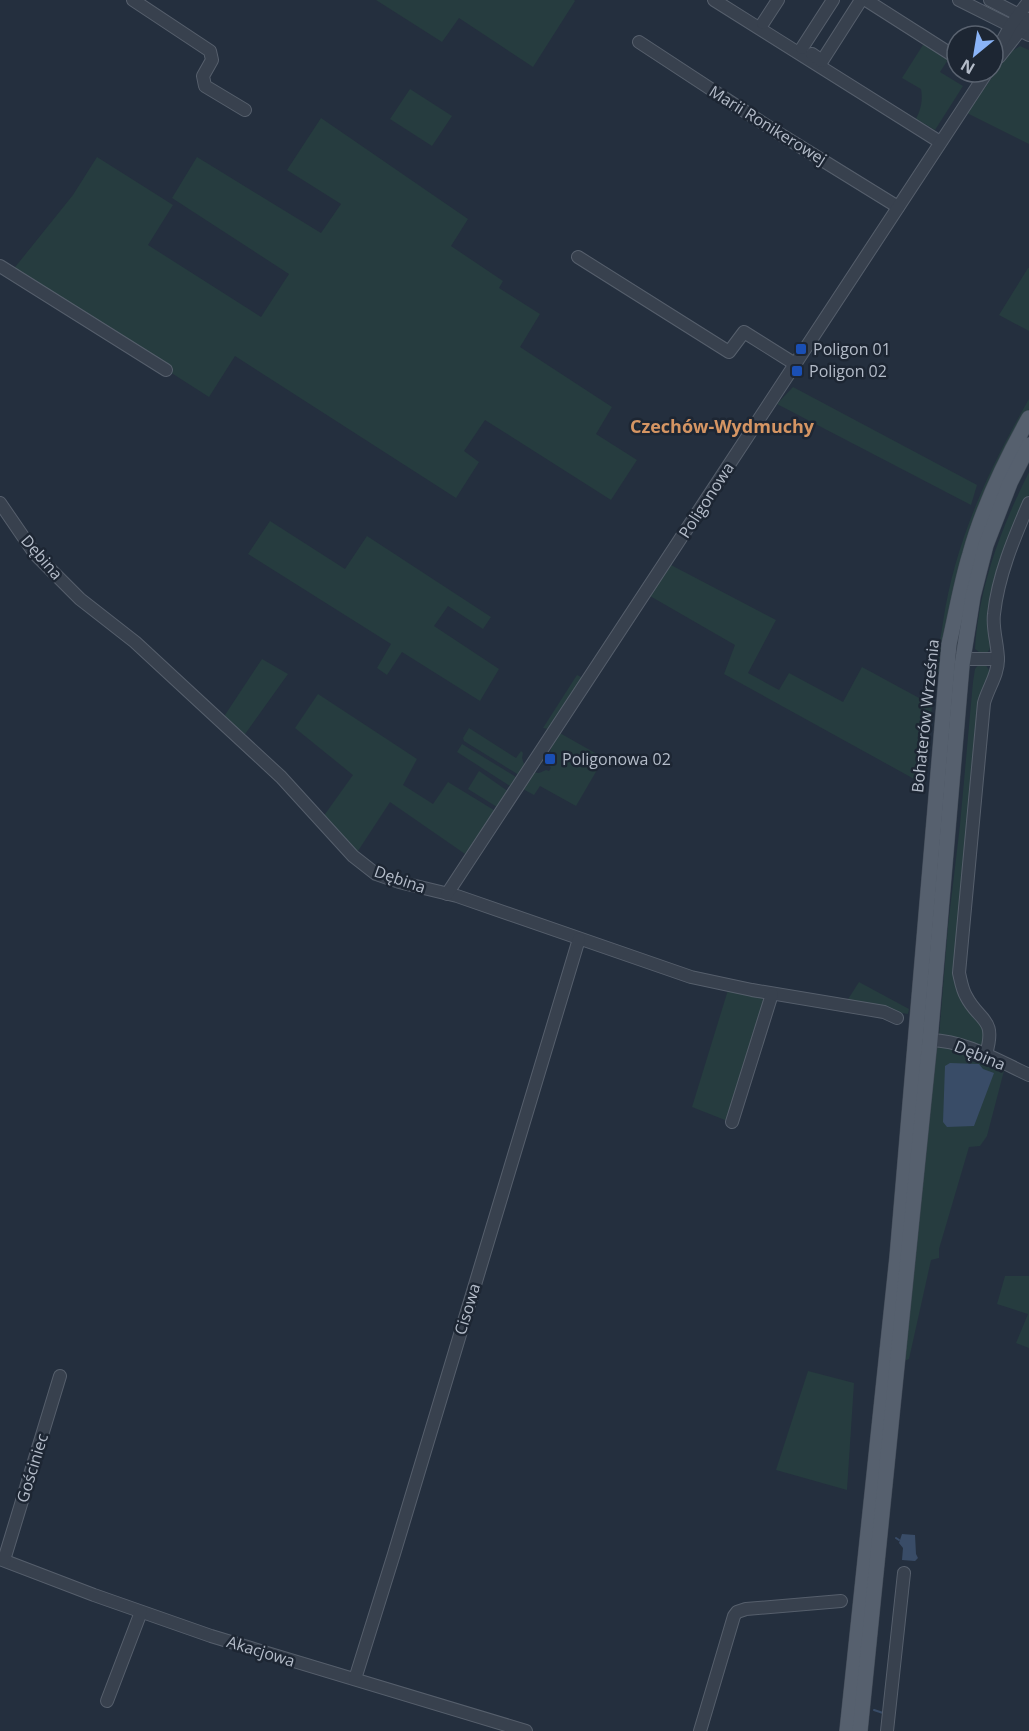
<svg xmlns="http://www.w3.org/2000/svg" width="1029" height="1731" font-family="'Open Sans',sans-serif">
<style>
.green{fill:#263c3f}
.water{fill:#394c67}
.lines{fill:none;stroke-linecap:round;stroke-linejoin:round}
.stream{stroke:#394c67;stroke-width:2}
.minor-casing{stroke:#565f6c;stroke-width:14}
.major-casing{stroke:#414a57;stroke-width:16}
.minor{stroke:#38414e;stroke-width:12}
.major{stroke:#56606e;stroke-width:15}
.transit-dot{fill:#1a4fb4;stroke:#1d2633;stroke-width:2}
.labels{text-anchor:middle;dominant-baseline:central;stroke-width:5;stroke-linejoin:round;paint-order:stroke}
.street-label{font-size:16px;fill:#b4bcc9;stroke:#1d2633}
.poi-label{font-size:16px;fill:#b4bcc9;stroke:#1d2633;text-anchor:start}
.neighbourhood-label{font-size:18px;font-weight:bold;fill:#d59563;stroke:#1d2633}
</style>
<rect width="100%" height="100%" fill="#242f3e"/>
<g class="green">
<polygon points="376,0 574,0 575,1 533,67 459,18 442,42"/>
<path d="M928,37L953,52L940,72L963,86L935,130L916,119C921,109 923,100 921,89L902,78Z"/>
<polygon points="1020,46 1029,50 1029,144 967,113 1012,49 1014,50"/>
<polygon points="410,89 452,116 432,146 390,119"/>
<polygon points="321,118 468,219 451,246 503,281 499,288 540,314 520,347 612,407 596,434 637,460 611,500 485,420 464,451 479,462 456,498 235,356 209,397 12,271 73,195 97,157 173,205 148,245 261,317 289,274 172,198 197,157 321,233 341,204 287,170"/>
<polygon points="1028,268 1029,268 1029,331 999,315"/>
<polygon points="793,387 977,485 971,505 777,404"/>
<path d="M1029,399V409L1012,439L942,673L937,672C936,656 941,638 943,622C955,541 989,469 1029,399Z"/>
<path d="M1029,472V495L1021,512L991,647L987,653L979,656V652L975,649C979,586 1001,528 1029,472Z"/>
<polygon points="270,521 345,569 367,536 491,617 483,629 448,606 434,626 499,669 480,701 402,652 387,675 377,668 391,644 248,554"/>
<polygon points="671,565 776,620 748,673 779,690 789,673 843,702 862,667 932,705 925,785 724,674 735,645 650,596"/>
<polygon points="262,659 288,674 243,737 223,718"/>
<polygon points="979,664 985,664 991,673 956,969 984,1027 983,1046 981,1048 939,1037 948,926 960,825 973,682 975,669"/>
<polygon points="577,675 583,678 549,729 543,728"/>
<polygon points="318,694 417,759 403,785 433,804 448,782 497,812 468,856 390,802 356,854 323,817 353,775 295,728"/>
<polygon points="469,728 516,758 521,751 523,753 522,758 525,767 519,775 464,741 463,738"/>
<polygon points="558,732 604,758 576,806 540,786 534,795 521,788 532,772 539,773 546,770 549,771 551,768 548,764 552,764 552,757 549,757 553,740"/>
<polygon points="462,744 516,777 510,786 457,752"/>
<polygon points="479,771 509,792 497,807 468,789"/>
<polygon points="859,982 909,1009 908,1014 845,1004"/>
<polygon points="728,990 761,996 764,1000 730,1122 692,1107"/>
<polygon points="943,1045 1005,1067 987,1136 980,1146 969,1147 939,1249 939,1258 931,1260 909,1359 902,1362 935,1049"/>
<polygon points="1005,1276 1029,1276 1029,1348 1016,1343 1028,1314 997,1304"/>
<polygon points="808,1371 854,1383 847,1490 776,1470"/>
</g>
<g class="water">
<polygon points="950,1063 979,1064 983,1069 994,1073 974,1126 947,1127 943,1122 945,1066"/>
<polygon points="902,1534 915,1535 916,1554 918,1558 915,1561 902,1560 903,1548 899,1543"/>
</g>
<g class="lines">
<g class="stream">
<polyline points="896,1538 899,1540"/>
<polyline points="874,1710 883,1713"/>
</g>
<defs>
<g id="minor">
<polyline points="133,0 210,51 212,60 203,76 205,86 245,110"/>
<polyline points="714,0 940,142"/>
<polyline points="866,0 957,58"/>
<polyline points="959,0 1029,35"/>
<polyline points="990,0 1023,17"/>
<polyline points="763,23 778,0"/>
<polyline points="639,42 775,131 898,207"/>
<polyline points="802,48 833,0"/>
<polyline points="812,54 822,61 861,0"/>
<polyline points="999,57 1029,19"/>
<polyline points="993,58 1011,25 1029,1"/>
<polyline points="578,257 729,352 744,332 795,364"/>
<polyline points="0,266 166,370"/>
<polyline points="0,503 35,554 80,599 135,642 281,777 353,856 376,874 399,882 457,896 691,977 752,990 884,1012 897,1018"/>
<polyline points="954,659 998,659"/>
<polyline points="447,894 987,72"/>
<path d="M930,1040C966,1041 997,1060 1029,1075"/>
<path d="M986,1054C997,1017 979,1022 966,996C962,989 961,981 959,973L984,703C988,688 998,675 998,660C998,644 992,629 994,614C998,576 1014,538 1029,503"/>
<polyline points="732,1122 772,994"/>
<polyline points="0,1559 94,1595 211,1636 526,1731"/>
<polyline points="4,1560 60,1376"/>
<polyline points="355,1679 394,1554 579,939"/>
<polyline points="107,1701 141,1612"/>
<polyline points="700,1731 734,1616 737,1612 746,1609 841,1601"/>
<polyline points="887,1731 904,1573"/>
</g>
<g id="major">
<path d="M847,1731L897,1257L949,644C956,614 961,583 970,554C983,506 1005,461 1029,418"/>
<polyline points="860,1731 930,1040 962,665 973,596 986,545 1010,483 1029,445"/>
</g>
</defs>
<use href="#minor" class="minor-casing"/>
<use href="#major" class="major-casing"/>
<use href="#minor" class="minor"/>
<use href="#major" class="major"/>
</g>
<g class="transit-dot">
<rect x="795" y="343" width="12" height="12" rx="3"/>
<rect x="791" y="365" width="12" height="12" rx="3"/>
<rect x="544" y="753" width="12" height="12" rx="3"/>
</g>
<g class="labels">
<g class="street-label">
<text transform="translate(768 125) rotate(32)">Marii Ronikerowej</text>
<text transform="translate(706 500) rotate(-57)">Poligonowa</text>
<text transform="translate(42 557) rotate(49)">Dębina</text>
<text transform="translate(925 716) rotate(-84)">Bohaterów Września</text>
<text transform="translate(400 879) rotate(19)">Dębina</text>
<text transform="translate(980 1055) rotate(22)">Dębina</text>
<text transform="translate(467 1309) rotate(-73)">Cisowa</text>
<text transform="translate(32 1468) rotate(-73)">Gościniec</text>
<text transform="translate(261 1651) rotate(17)">Akacjowa</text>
</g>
<g class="poi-label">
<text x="813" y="349">Poligon 01</text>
<text x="809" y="371">Poligon 02</text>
<text x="562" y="759">Poligonowa 02</text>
</g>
<g class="neighbourhood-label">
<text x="722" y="426">Czechów-Wydmuchy</text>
</g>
</g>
<g transform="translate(975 54) rotate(210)"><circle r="28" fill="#1d2633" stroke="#59626f" stroke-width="1.5"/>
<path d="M0-4.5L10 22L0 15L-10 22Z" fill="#8ab4f8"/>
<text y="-9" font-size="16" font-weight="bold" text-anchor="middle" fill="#b4bcc9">N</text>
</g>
</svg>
